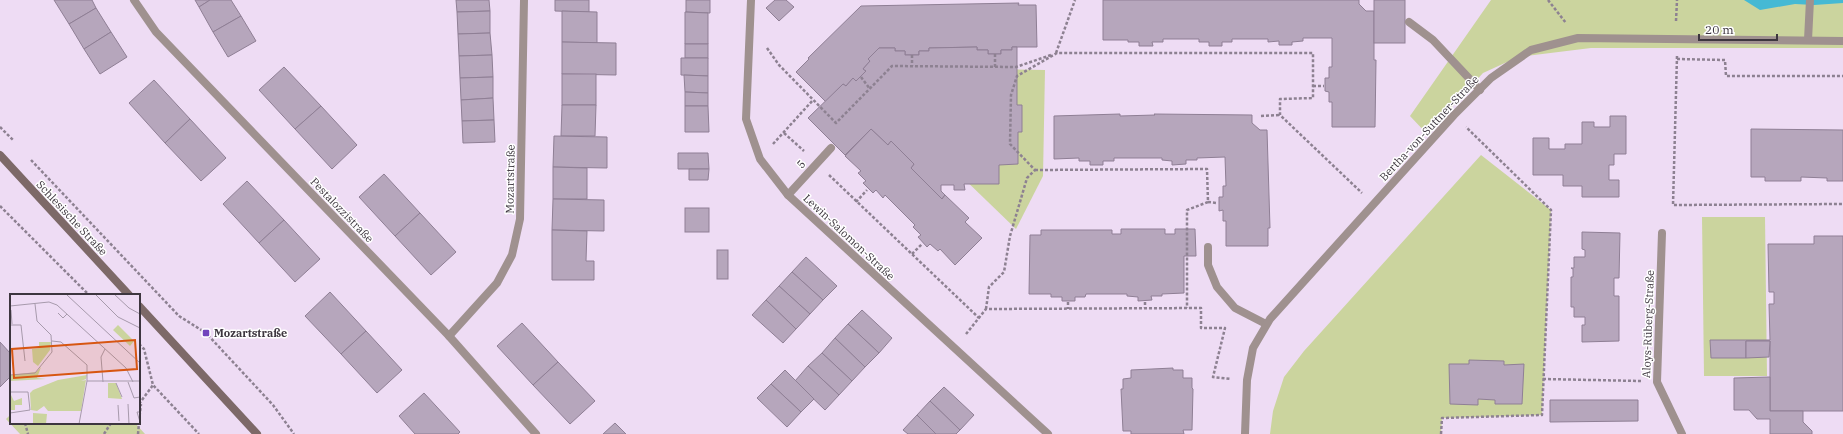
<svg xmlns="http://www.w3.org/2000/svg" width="1843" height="434" font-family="'IBM Plex Serif',serif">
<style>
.green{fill:#cbd49e}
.water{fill:#45b9d4}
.building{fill:#b6a6bc;stroke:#8f7f95}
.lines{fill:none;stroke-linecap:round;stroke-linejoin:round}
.path{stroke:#8d8191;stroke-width:2.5;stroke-dasharray:3 2;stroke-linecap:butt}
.service{stroke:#9f918f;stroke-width:8}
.minor{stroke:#9f918f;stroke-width:8}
.secondary{stroke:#7d6968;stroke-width:8}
.poi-dot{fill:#7245bd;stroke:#fff;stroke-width:1.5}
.labels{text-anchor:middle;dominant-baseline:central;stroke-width:3;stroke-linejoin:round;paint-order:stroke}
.street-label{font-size:11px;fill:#3d363f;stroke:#fff}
.poi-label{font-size:11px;font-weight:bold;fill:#3d363f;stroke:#fff;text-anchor:start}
.inset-road{fill:none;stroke:#a79aac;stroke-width:1}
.view{fill:#d75611;fill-opacity:0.15;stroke:#d75611;stroke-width:2}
.inset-edge{fill:none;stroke:#3d363f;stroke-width:2}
</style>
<rect width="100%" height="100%" fill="#eedcf4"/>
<g class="green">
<polygon points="1491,0 1843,0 1843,48 1591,48 1518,57 1483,73 1427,134 1410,116"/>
<polygon points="893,68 1045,70 1043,176 1016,229 871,89"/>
<polygon points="1481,155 1551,210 1542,415 1442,418 1441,434 1270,434 1273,411 1284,377 1304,351"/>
<polygon points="1702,217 1765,217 1767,376 1704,376"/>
<polygon points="11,414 11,423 135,423 145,434 20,434 6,419"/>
</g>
<polygon class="water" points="1744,0 1843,0 1843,3 1814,5 1795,4 1760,10"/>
<g class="building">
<polygon points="54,0 92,0 96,8 69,24"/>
<polygon points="195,0 210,0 199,7"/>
<polygon points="210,0 231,0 241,16 213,32 199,7"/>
<polygon points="456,0 489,0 490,11 457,12"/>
<polygon points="555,0 589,0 589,12 555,11"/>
<polygon points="686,0 710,0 710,13 686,12"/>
<polygon points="775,0 786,0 794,7 779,21 766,8"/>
<polygon points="1103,0 1359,0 1359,4 1366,11 1374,11 1374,60 1376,60 1375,127 1332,127 1332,102 1329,102 1329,92 1325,91 1325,78 1329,78 1329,67 1332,67 1332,38 1303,38 1303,41 1292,42 1292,45 1279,45 1279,41 1268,42 1268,39 1232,39 1232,42 1222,42 1222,46 1209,46 1209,42 1199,42 1199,39 1163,39 1163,42 1152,42 1153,46 1139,46 1139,42 1128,42 1128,40 1103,40"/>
<rect x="1374" y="0" width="31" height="43"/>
<polygon points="1019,3 1018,5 1036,5 1037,47 1012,47 1012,50 1001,50 1001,54 988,54 988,50 977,50 977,47 929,48 929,51 919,51 919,55 905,55 905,51 895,51 895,48 879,48 868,59 870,61 863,69 866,71 856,81 853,78 846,86 843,84 826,102 796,72 809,59 808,58 861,6"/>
<polygon points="96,8 111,32 84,49 69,24"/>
<polygon points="490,11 490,33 458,34 457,12"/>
<polygon points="562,11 597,12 597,43 562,42"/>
<polygon points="685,12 708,13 708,44 685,44"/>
<polygon points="241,16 256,41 228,57 213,32"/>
<polygon points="111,32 127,57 100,74 84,49"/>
<polygon points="490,33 492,55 459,56 458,34"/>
<polygon points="562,42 616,43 616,75 562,74"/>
<rect x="685" y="44" width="23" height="14"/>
<polygon points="977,47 977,50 988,50 988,54 1001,54 1001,50 1012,50 1012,47 1017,47 1017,105 1022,105 1022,132 1018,132 1018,164 999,165 999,184 964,184 965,190 954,190 954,185 941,185 941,191 945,195 942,199 911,168 914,164 891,141 888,145 871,129 845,155 808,118 843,84 846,86 853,78 856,81 866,71 863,69 870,61 868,59 879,48 895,48 895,51 905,51 905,55 919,55 919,51 929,51 929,48"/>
<polygon points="492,55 493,77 460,78 459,56"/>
<polygon points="681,58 708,58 708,76 681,75"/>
<polygon points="284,67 321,106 295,129 259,90"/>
<rect x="562" y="74" width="34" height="31"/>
<polygon points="684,75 708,76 708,93 685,92"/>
<polygon points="493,77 493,98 461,100 460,78"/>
<polygon points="154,80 190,119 165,143 129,103"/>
<polygon points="685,92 708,93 708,106 685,106"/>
<polygon points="493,98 494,120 462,121 461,100"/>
<polygon points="562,105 596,105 595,136 561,136"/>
<polygon points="321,106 357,145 332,169 295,129"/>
<polygon points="685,106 708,106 709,132 685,132"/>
<polygon points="1120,114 1120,116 1155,115 1154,114 1252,115 1252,123 1260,130 1267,130 1270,228 1268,228 1268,246 1226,246 1226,221 1223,221 1223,210 1219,211 1219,197 1223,197 1223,186 1226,186 1225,157 1197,158 1197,160 1186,160 1186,164 1172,165 1172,161 1162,160 1162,158 1114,158 1114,161 1103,161 1103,165 1090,165 1090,161 1079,161 1079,158 1054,159 1054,116"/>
<polygon points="1610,116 1626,116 1626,154 1614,154 1614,165 1609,165 1609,180 1619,180 1619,197 1582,197 1582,186 1563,186 1563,175 1533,175 1533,138 1549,138 1549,149 1565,149 1565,144 1582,144 1582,122 1594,122 1594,127 1610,127"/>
<polygon points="190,119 226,158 201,181 165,143"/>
<polygon points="494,120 495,142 463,143 462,121"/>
<polygon points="871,129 888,145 891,141 914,164 911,168 942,199 945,195 969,218 965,222 982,238 955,265 940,249 938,251 930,244 927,247 918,237 921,235 913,227 915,225 885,195 883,198 876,190 873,193 863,183 866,181 858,173 861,171 845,156"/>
<polygon points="1751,129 1843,130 1843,181 1827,181 1827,178 1801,177 1801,181 1765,181 1765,177 1751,177"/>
<polygon points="554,136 607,137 607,168 553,167"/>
<polygon points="678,153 708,153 709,169 678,169"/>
<polygon points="553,167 587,168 587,199 553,199"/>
<polygon points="689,169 709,169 708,180 689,180"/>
<polygon points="384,174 420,213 395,236 359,197"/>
<polygon points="247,181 284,220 259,243 223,204"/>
<polygon points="553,199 604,200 604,231 552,230"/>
<rect x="685" y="208" width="24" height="24"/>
<polygon points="420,213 456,252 431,275 395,236"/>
<polygon points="284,220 320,259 295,282 259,243"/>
<polygon points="1121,229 1165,229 1165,234 1175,234 1175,229 1195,229 1196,256 1184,256 1184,293 1162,294 1162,296 1151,296 1152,300 1138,301 1138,297 1127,296 1127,294 1086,294 1085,297 1075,297 1075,301 1062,301 1062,297 1051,297 1051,294 1029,294 1030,235 1041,235 1041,230 1112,230 1112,234 1121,234"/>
<polygon points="552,230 587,231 586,261 594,261 594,280 552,280"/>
<polygon points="1582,232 1620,233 1619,278 1614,278 1614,296 1619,296 1619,341 1582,342 1582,325 1585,325 1585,317 1574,317 1574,307 1571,307 1571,277 1573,277 1573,269 1571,268 1574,268 1574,257 1585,257 1585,250 1582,249"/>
<polygon points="1814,236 1843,236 1843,411 1770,411 1770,341 1746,341 1746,358 1711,358 1710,340 1770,340 1769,304 1774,304 1774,292 1769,292 1768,244 1814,244"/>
<rect x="717" y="250" width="11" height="29"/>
<polygon points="806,257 837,286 823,300 792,272"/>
<polygon points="792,272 823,300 810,314 779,286"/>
<polygon points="779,286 810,314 796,329 766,300"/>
<polygon points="330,292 366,331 341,354 305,316"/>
<polygon points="766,300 796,329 783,343 752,315"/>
<polygon points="862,310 892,338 879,353 848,324"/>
<polygon points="522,323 558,362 533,385 497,346"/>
<polygon points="848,324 879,353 865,367 835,338"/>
<polygon points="366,331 402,370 377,393 341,354"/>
<polygon points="835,338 865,367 852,381 822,353"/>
<polygon points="1746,341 1770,341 1769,357 1746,358"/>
<polygon points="0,342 11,354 11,376 0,387"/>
<polygon points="822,353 852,381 839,395 808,366"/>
<polygon points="1469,360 1504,361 1504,365 1524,364 1522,404 1495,404 1495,400 1478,399 1478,405 1450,404 1449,364 1469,364"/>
<polygon points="558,362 595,401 570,424 533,385"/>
<polygon points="808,366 839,395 825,410 795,381"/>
<polygon points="1173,368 1173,370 1183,370 1183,378 1192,378 1192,388 1193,389 1192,430 1183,430 1184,434 1131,434 1131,431 1123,431 1121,389 1123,389 1123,379 1131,378 1131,370"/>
<polygon points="785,370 814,399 801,412 771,384"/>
<polygon points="1770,377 1770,411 1803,411 1803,422 1812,431 1812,434 1770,434 1770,419 1757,419 1749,410 1734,410 1734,378"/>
<polygon points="771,384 801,412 787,427 757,398"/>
<polygon points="944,387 974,415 960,430 930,401"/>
<polygon points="424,393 460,432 458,434 415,434 399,416"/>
<polygon points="1550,400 1638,400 1638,421 1550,422"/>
<polygon points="930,401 960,430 956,434 936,434 917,415"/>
<polygon points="917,415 936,434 908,434 903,430"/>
<polygon points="615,423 626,434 603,434"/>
</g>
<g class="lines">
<g class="path">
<polyline points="1548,0 1566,23"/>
<polyline points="1676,21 1677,0"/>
<polyline points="767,48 779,65 836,123 892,66 1016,67 1051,55"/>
<polyline points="1056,53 1075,0"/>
<polyline points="995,54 995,67"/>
<polyline points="912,55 912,66"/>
<polyline points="1677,56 1673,205 1843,204"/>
<polyline points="1677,59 1725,60 1726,76 1843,76"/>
<polyline points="861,77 870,89"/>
<polyline points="1313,86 1324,86"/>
<polyline points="1261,116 1280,115"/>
<polyline points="0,127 14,141"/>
<polyline points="784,133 804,151"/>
<polyline points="773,144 813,100"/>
<polyline points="31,160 179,316 206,333 273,405 294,434"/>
<polyline points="1035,170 1207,169 1208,202 1187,210 1187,308"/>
<polyline points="829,175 979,318"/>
<polyline points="856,202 867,190"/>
<polyline points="1208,202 1217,203"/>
<polyline points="0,206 89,295"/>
<polyline points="912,254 922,244"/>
<polyline points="1068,302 1068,309"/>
<polyline points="1145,302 1145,308"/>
<polyline points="986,309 989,287 1004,272 1010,236 1027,178 1035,170 1010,144 1011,95 1017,76 1057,53 1313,53 1313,98 1280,99 1280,115 1362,193"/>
<polyline points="966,334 986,309 1201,308 1201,328 1225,328 1213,377 1231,379"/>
<polyline points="139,344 144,349 153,385 199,434"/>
<polyline points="1543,379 1641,381"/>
<polyline points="139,404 153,385"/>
<polyline points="139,421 141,404"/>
<polyline points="25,423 28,434"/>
<polyline points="104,434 111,423"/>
<polyline points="138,434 139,423"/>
<polyline points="1441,434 1442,418 1542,415 1551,210 1466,127"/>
</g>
<g class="service">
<polyline points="1409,22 1433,40 1480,90"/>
<polyline points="1808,40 1810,0"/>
<polyline points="788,195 831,148"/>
<polyline points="1208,247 1208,265 1217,287 1235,308 1266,324"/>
</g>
<g class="minor">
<polyline points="134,0 156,32 449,336 536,434"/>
<polyline points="751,0 746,119 760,159 788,195 1048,434"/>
<polyline points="1662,233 1657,382 1682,434"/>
<polyline points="449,336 497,283 512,255 520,219 524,0"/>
<polyline points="1245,434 1247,380 1253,348 1270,319 1454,115 1491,78 1531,50 1578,38 1843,41"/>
</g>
<g class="secondary">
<polyline points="0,155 129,295"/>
<polyline points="139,306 257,434"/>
</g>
</g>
<rect class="poi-dot" x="202" y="329" width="8" height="8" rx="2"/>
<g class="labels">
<g class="street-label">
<text transform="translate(1429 128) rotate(-47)">Bertha-von-Suttner-Straße</text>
<text transform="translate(801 164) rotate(-48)">5</text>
<text transform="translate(510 179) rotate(-89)">Mozartstraße</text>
<text transform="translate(342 210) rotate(46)">Pestalozzistraße</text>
<text transform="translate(72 218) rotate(47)">Schlesische Straße</text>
<text transform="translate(849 237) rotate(43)">Lewin-Salomon-Straße</text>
<text transform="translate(1648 324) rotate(-88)">Aloys-Rüberg-Straße</text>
</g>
<g class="poi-label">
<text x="214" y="333">Mozartstraße</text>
</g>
</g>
<g transform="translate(10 294)">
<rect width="130" height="130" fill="#eedcf4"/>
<path d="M108,31L124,47L120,52L103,36ZM29,48H41L40,56L28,72L23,68L22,55L29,54ZM31,73L27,84L36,85L0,87V81L26,78ZM77,81L76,85L71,87L76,86L71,117H38L34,112L27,117L21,116L20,99L23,96L48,86ZM98,89H106L112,105L98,104ZM0,99L4,107L12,104V111H5V116H0ZM23,119L37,120L36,130H23Z" fill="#cbd49e"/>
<path class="inset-road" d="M85,0L108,23L130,34M104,0L119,14L130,20M57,1L130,69M47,11L116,74L123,88M0,12L39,8L47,11M1,16L2,30M48,19L53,24L57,20M0,31H11L15,67M42,47L51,48L77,71V87L69,130M0,81L25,79L42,58L41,41L27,27L25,10M77,87H130M93,88L91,63L95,55M118,88L124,104L130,103M106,89L112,103M0,98H18L20,116L0,119M118,110L119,130M108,111L109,127M130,118H127L130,128"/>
<path class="view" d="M125,46L127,75L4,84L2,55Z"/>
<rect width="130" height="130" class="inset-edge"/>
</g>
<path d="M1699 34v6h78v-6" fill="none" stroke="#3d363f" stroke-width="2"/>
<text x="1705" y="34" font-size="12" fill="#3d363f" stroke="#ffffff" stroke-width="3" paint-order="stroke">20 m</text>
</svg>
